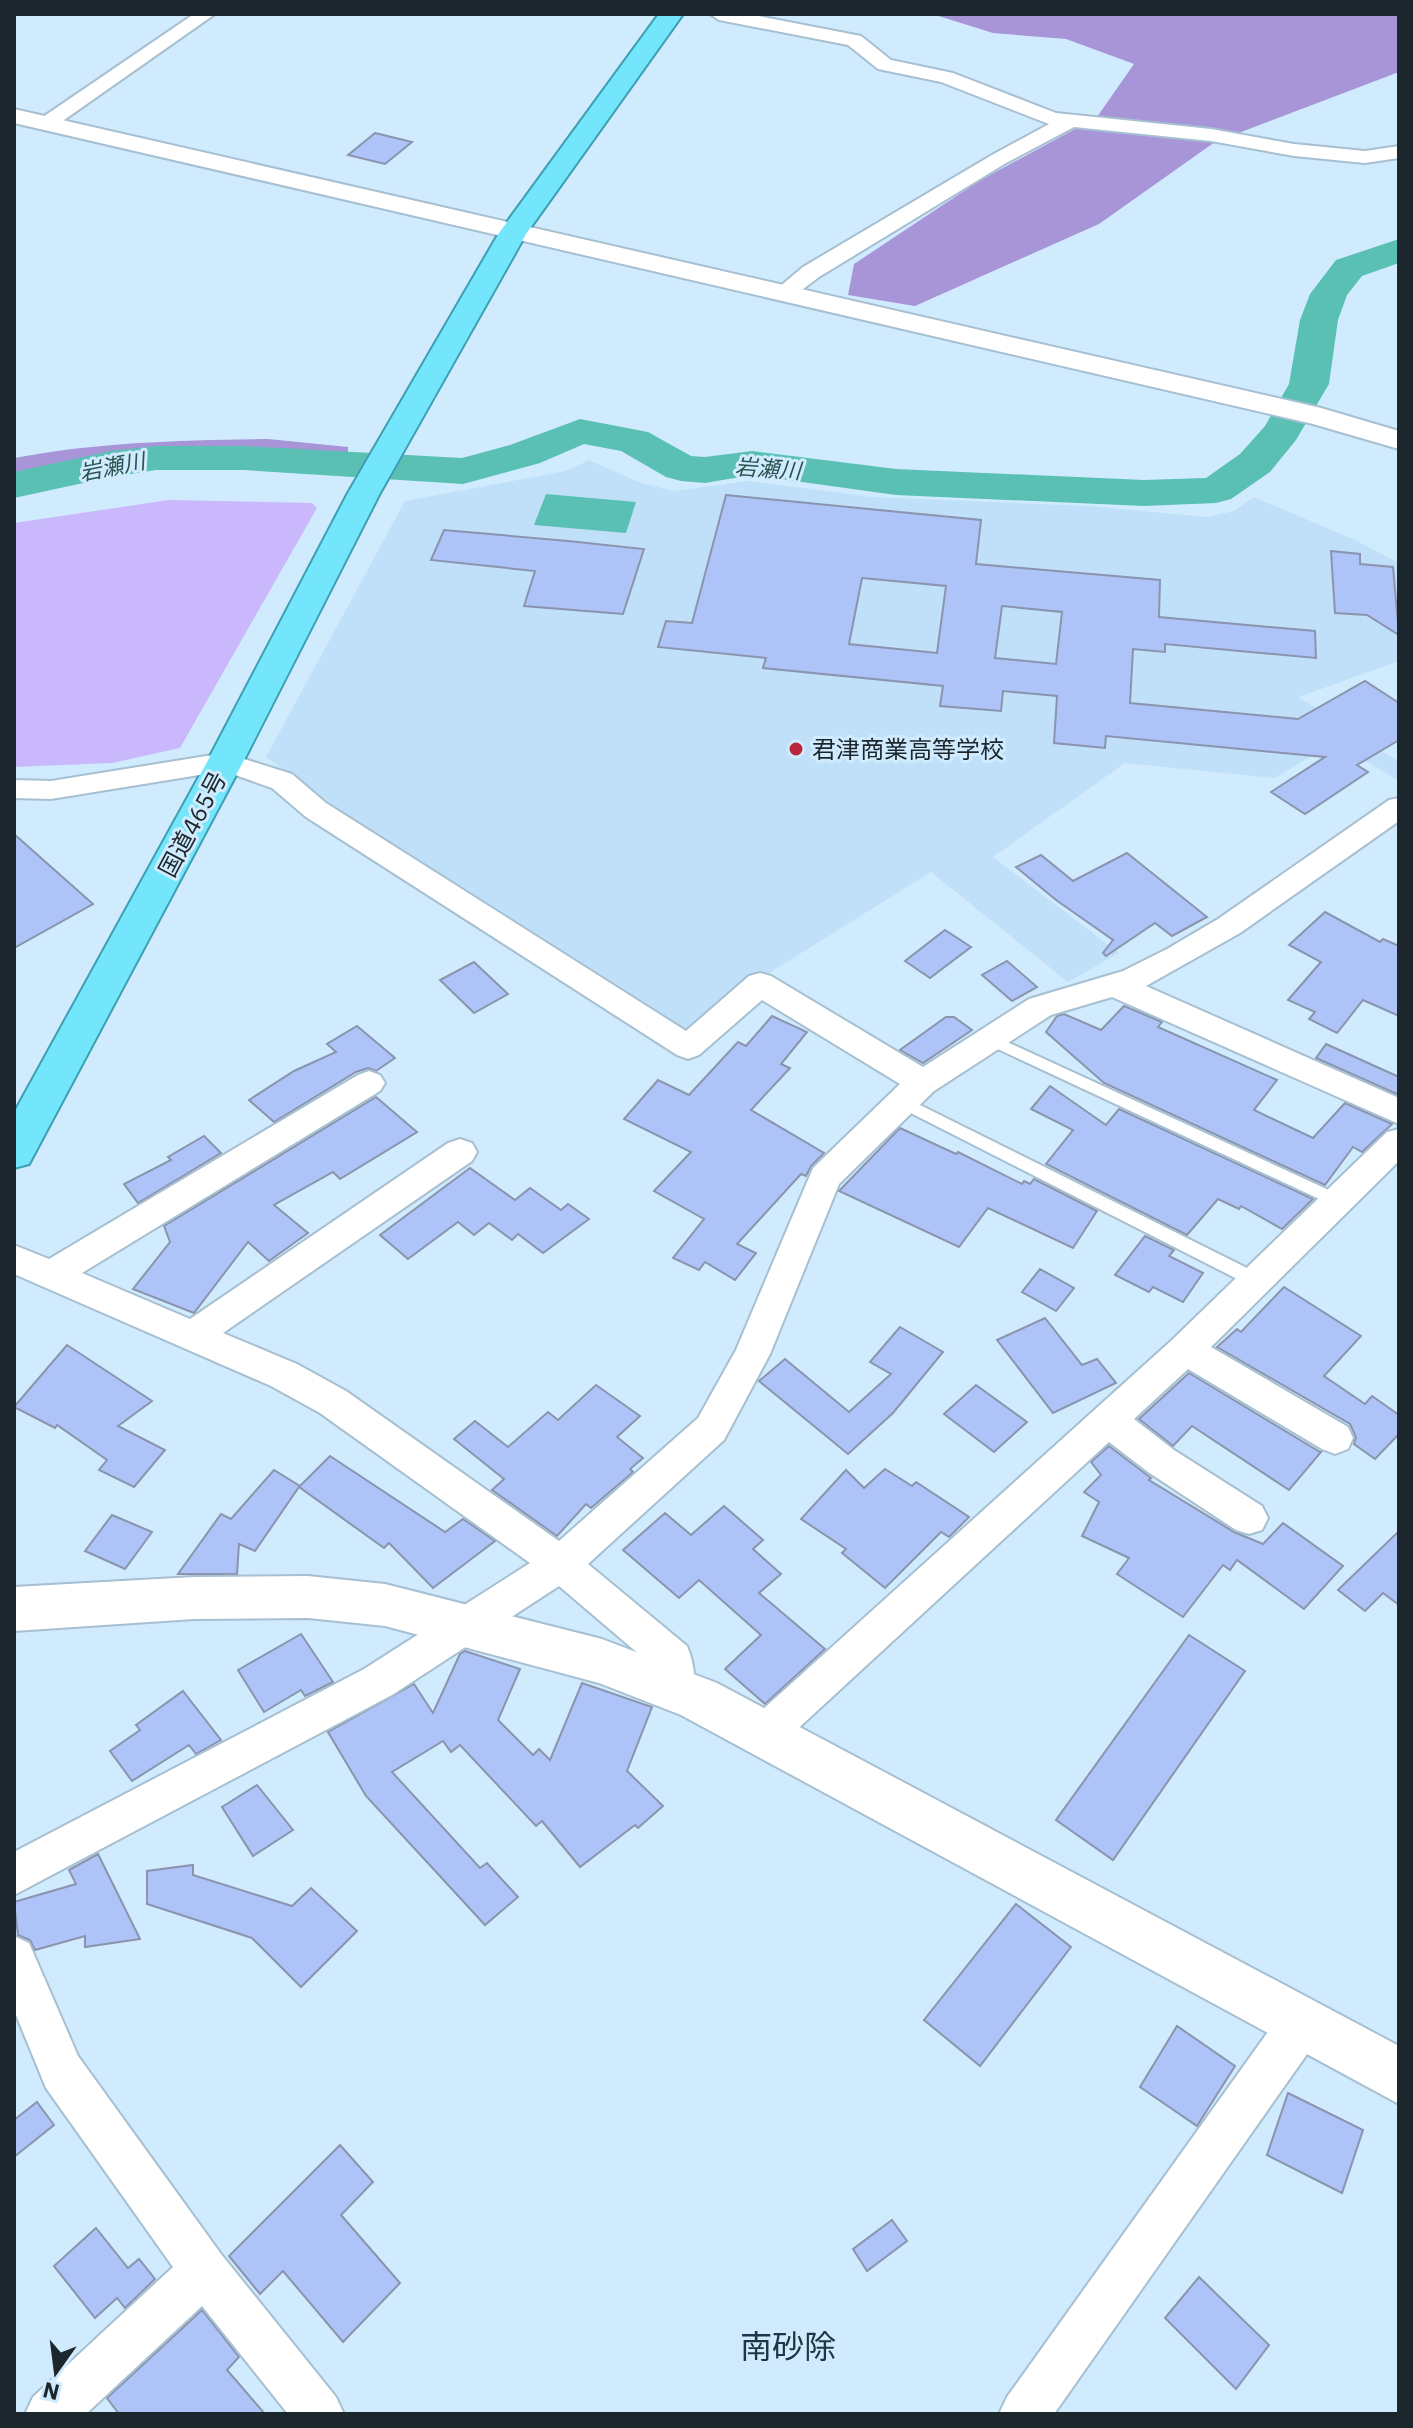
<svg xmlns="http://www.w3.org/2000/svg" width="1413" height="2428" font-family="'IBM Plex Sans','Noto Sans JP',sans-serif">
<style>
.built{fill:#bfe0f8}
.green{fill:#cab8fd}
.forest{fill:#a795d8}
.water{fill:#5ac0b3}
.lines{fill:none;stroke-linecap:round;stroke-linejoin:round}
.river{fill:#5ac0b3;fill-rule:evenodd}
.building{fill:#aec3f7;stroke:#8a94ad;stroke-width:2;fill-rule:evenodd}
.service-casing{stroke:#a6bfd1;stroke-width:4}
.minor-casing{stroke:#a6bfd1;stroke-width:4}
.tertiary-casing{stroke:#a6bfd1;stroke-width:4}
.trunk-casing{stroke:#3f9fb2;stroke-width:4}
.service{fill:#fff;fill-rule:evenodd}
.minor{fill:#fff;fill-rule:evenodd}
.tertiary{fill:#fff;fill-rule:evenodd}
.trunk{fill:#74e6fb;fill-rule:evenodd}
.poi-dot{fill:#b82639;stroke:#d1ebfe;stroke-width:3}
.labels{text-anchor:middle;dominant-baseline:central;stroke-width:6;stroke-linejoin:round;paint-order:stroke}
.far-water-label{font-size:22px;font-style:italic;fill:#26534d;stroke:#d1ebfe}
.poi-label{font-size:24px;fill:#1c262d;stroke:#d1ebfe;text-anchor:start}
.street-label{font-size:24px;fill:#1c262d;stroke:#d1ebfe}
.near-neighbourhood-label{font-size:32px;fill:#213645;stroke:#d1ebfe}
</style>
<rect width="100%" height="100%" fill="#d1ebfe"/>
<polygon class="built" points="589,460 641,483 674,491 748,481 872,497 1088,506 1207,517 1234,511 1254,497 1355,540 1399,563 1399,661 1299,697 1399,762 1399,781 1334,742 1275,778 1125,763 993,857 1119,953 1068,982 931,872 753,983 696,1035 349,816 266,757 405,501 566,471"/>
<polygon class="green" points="169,500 312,503 317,508 180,748 112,763 14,767 14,523"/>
<g class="forest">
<polygon points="932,14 1399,14 1399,72 1215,142 1099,224 915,306 848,295 854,264 979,181 1097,117 1134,64 1066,39 993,33"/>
<path d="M268,439L348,447V458L328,463H159L71,472L14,485V458C98,442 183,440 268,439Z"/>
</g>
<polygon class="water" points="546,494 636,502 626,533 534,525"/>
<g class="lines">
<polygon class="river" points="1399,239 1399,263 1362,276 1347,295 1338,320 1329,384 1296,440 1270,472 1231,499 1216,503 1144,506 896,495 752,475 705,483 681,481 666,477 621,451 584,444 540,463 463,484 244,470 156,470 111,477 14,498 14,472 111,451 156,446 244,446 462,458 510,445 580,419 648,432 691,456 705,457 752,451 896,469 1144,480 1206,478 1240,454 1265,426 1289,384 1300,320 1310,294 1336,260"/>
</g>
<g class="building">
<polygon points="375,133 412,142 385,164 348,155"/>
<path d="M726,495L981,520L976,564L1160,580L1159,617L1315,631L1316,658L1165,644V652L1133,649L1130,703L1298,719L1365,681L1399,703V740L1357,765L1368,772L1305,814L1271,792L1325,757L1106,736L1105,748L1054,743L1057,696L1003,691L1001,711L940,706L943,686L763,668L766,658L658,647L666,621L692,623ZM862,578L946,586L937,653L849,644ZM1002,606L1062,612L1056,664L995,658Z"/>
<polygon points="444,530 568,541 644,549 623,614 524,606 535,571 431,560"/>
<polygon points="1331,551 1360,554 1360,564 1393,567 1399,635 1367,615 1335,613"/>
<polygon points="14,834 93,904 14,948"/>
<polygon points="1127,853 1207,917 1172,936 1155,923 1106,956 1103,953 1113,940 1056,900 1016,867 1041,855 1073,881"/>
<polygon points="1325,912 1380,942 1383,939 1399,946 1399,1016 1363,1000 1337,1033 1309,1019 1315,1012 1288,1000 1321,962 1289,945"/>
<polygon points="945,930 971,947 930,978 905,961"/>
<polygon points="1007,961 1037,987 1012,1001 982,975"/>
<polygon points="474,962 508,994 474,1013 440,980"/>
<polygon points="1124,1006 1162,1022 1158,1027 1277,1080 1254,1110 1313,1138 1345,1103 1392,1124 1362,1152 1353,1147 1325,1185 1104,1083 1046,1032 1057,1016 1064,1014 1101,1030"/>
<polygon points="772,1016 807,1032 781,1064 790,1068 751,1110 824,1153 811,1166 806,1176 801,1174 737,1244 756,1253 735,1280 705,1262 699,1270 673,1258 704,1219 654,1191 691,1152 624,1119 658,1080 689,1095 738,1042 746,1046"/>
<polygon points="946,1017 954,1017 972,1030 923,1063 900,1050"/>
<polygon points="357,1026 395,1058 376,1071 368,1068 356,1072 274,1122 249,1100 294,1071 336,1052 327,1044"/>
<polygon points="1326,1044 1399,1077 1399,1095 1316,1058"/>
<polygon points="1050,1086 1106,1125 1119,1109 1313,1199 1282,1229 1241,1206 1239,1209 1218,1199 1187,1235 1046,1164 1073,1130 1031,1109"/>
<polygon points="376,1097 417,1132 340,1179 333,1172 274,1205 308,1233 269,1261 248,1242 194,1313 133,1289 170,1242 164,1226"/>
<polygon points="900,1128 956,1154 958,1152 1022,1184 1024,1181 1030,1184 1034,1179 1097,1211 1073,1248 988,1208 959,1247 839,1191"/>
<polygon points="204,1136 221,1153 138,1203 124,1184 171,1160 168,1157"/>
<polygon points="470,1168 515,1200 530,1188 561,1210 568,1204 589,1219 543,1253 518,1234 512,1240 489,1223 474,1235 458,1222 408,1259 380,1235"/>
<polygon points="1145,1236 1174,1250 1169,1256 1203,1273 1183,1302 1153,1287 1149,1292 1115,1275"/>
<polygon points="1040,1269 1074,1288 1056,1311 1022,1292"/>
<polygon points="1284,1287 1361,1336 1324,1376 1365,1404 1372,1396 1399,1415 1399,1434 1375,1459 1354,1444 1356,1437 1350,1424 1217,1347 1237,1329 1241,1332"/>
<polygon points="1045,1318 1082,1365 1097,1359 1116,1383 1053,1413 997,1340"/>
<polygon points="900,1327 943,1352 893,1413 848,1454 759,1381 785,1359 849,1412 891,1374 870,1362"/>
<polygon points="67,1345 152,1401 118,1426 165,1450 134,1487 99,1470 107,1460 57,1425 55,1428 14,1407"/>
<polygon points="1189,1373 1320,1452 1321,1452 1289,1490 1192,1426 1173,1446 1139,1419"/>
<polygon points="596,1385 640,1416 617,1437 643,1458 630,1469 633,1472 591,1508 586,1504 557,1536 492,1490 504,1479 454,1439 475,1421 508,1447 548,1412 558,1420"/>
<polygon points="976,1385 1027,1422 994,1452 944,1414"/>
<polygon points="1109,1446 1151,1478 1149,1480 1234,1532 1263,1544 1283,1523 1343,1566 1304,1609 1237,1560 1230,1570 1223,1565 1183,1617 1117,1574 1129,1558 1082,1536 1099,1502 1084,1492 1101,1475 1091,1462"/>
<polygon points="330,1456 445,1532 463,1519 495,1541 433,1588 389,1543 384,1548 299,1487 255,1551 239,1544 237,1574 178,1574 221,1514 231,1519 274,1470 300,1486"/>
<polygon points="885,1469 912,1486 916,1482 969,1517 949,1537 941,1532 885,1588 842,1553 846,1549 801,1519 846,1470 864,1488"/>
<polygon points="724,1506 763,1540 753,1549 781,1574 759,1593 825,1649 765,1704 725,1669 761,1635 699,1580 679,1598 623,1550 665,1513 691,1535"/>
<polygon points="112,1515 152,1532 125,1569 85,1551"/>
<polygon points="1399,1531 1399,1605 1383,1593 1365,1611 1338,1590"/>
<polygon points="301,1634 333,1682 305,1696 301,1690 264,1712 238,1670"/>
<polygon points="1189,1635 1245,1671 1113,1860 1056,1820"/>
<polygon points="465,1651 520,1669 498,1720 533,1755 539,1749 550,1760 582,1683 652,1707 627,1771 663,1806 638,1828 635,1825 580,1867 542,1821 536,1826 460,1745 451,1752 443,1741 392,1772 480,1868 487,1863 518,1897 485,1925 366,1796 328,1732 414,1684 433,1713 460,1654"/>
<polygon points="183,1691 221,1740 196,1754 189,1745 132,1781 110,1751 140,1730 136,1725"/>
<polygon points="257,1785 293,1830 253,1856 222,1807"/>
<polygon points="98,1854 140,1939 85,1947 85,1936 35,1950 30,1940 18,1935 14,1902 76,1884 69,1870"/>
<polygon points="193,1865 193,1875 292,1906 311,1888 357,1931 301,1987 252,1938 147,1904 147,1871"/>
<polygon points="1016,1904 1071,1947 980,2066 924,2020"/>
<polygon points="1177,2026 1235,2066 1197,2126 1140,2087"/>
<polygon points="1288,2093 1363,2130 1342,2193 1267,2155"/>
<polygon points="37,2102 54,2125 14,2157 14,2120"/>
<polygon points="340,2145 373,2182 341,2215 400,2283 343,2342 283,2271 260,2294 229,2256"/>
<polygon points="892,2220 907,2241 867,2271 853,2249"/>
<polygon points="96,2228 128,2268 139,2259 155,2279 125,2308 117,2298 95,2318 54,2266"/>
<polygon points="1199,2277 1269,2345 1236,2389 1165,2318"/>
<polygon points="202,2310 239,2357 227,2370 265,2414 119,2414 107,2398"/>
</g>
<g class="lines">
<defs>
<g id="service">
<polygon points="990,1034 1344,1197 1346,1201 1344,1205 1332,1205 985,1043 983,1039"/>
<polygon points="902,1096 1263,1276 1265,1281 1263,1286 1251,1286 897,1106 894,1102"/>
</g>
<g id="minor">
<polygon points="194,14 215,14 54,127 40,127 37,123 40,119"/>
<polygon points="710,14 748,14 861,36 891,60 953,73 1056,113 1211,129 1294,144 1365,151 1399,146 1399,158 1365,163 1294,156 1211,141 1074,127 1006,163 819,277 790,299 782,301 771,294 803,267 992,155 1049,124 941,82 878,69 848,45 719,20"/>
<path d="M225,753L292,774L326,803L686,1031L749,976L760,973L771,976L923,1067L1029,999L1123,971L1167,949L1218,919L1389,800L1399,798V821L1240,933L1146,986L1399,1098V1124L1112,997L1051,1015L934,1091L839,1184L770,1354L724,1440L588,1564L687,1646C695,1665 697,1684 689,1702L675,1707L661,1702L655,1689L654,1667L559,1586L392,1695L14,1895V1852L364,1669L530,1563L320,1413L271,1386L14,1274V1245L49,1259L358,1075L369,1071L380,1075L385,1083L380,1091L82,1273L190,1319L448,1143L460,1139L472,1143L477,1152L472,1161L223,1333L297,1364L346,1391L559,1541L698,1418L736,1350L813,1168L900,1084L762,1000L699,1055L688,1059L677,1055L306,817L272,788L224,771L51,799L14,798V780L51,781Z"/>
<polygon points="1399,1129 1399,1161 1211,1347 1348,1427 1353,1438 1348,1449 1335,1454 1322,1449 1188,1369 1134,1419 1174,1450 1262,1506 1268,1518 1262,1530 1249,1534 1236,1530 1148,1472 1109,1442 779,1746 765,1752 751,1746 745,1733 751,1720 1172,1340 1387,1132"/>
<polygon points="14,1936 29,1943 78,2056 221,2254 336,2397 344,2414 288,2414 202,2306 86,2414 25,2414 33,2397 173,2267 46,2088 14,2010"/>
<polygon points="1301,2002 1317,2008 1323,2024 1317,2040 1054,2414 999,2414 1007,2397 1285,2008"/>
</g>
<g id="tertiary">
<polygon points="14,109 1321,408 1399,431 1399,449 1313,424 14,123"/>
<polygon points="308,1576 385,1584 602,1639 717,1683 1399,2046 1399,2104 681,1715 599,1683 385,1626 308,1618 194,1619 14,1631 14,1587 194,1577"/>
</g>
<polygon id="trunk" points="659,14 683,14 526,234 380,493 243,762 29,1164 14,1168 14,1113 207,762 348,493 499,233"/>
</defs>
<use href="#service" class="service-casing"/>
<use href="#minor" class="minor-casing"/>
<use href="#tertiary" class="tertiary-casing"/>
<use href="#trunk" class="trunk-casing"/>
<use href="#service" class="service"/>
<use href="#minor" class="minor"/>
<use href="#tertiary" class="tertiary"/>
<use href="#trunk" class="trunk"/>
</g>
<circle class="poi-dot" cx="796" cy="749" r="8"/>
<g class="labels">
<g class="far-water-label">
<text transform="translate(112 466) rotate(-11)">岩瀬川</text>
<text transform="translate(768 468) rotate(4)">岩瀬川</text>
</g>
<g class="poi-label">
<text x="812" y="749">君津商業高等学校</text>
</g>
<g class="street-label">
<text transform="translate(192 824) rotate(-62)">国道465号</text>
</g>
<g class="near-neighbourhood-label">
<text x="788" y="2346">南砂除</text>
</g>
</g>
<rect width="1413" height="2428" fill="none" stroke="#1c262d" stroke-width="32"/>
<g transform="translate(56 2372) rotate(194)" stroke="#d1ebfe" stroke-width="6" paint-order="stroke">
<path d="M0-6L14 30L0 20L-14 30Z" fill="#1c262d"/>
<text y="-12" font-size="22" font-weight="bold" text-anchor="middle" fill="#1c262d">N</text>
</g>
</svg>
